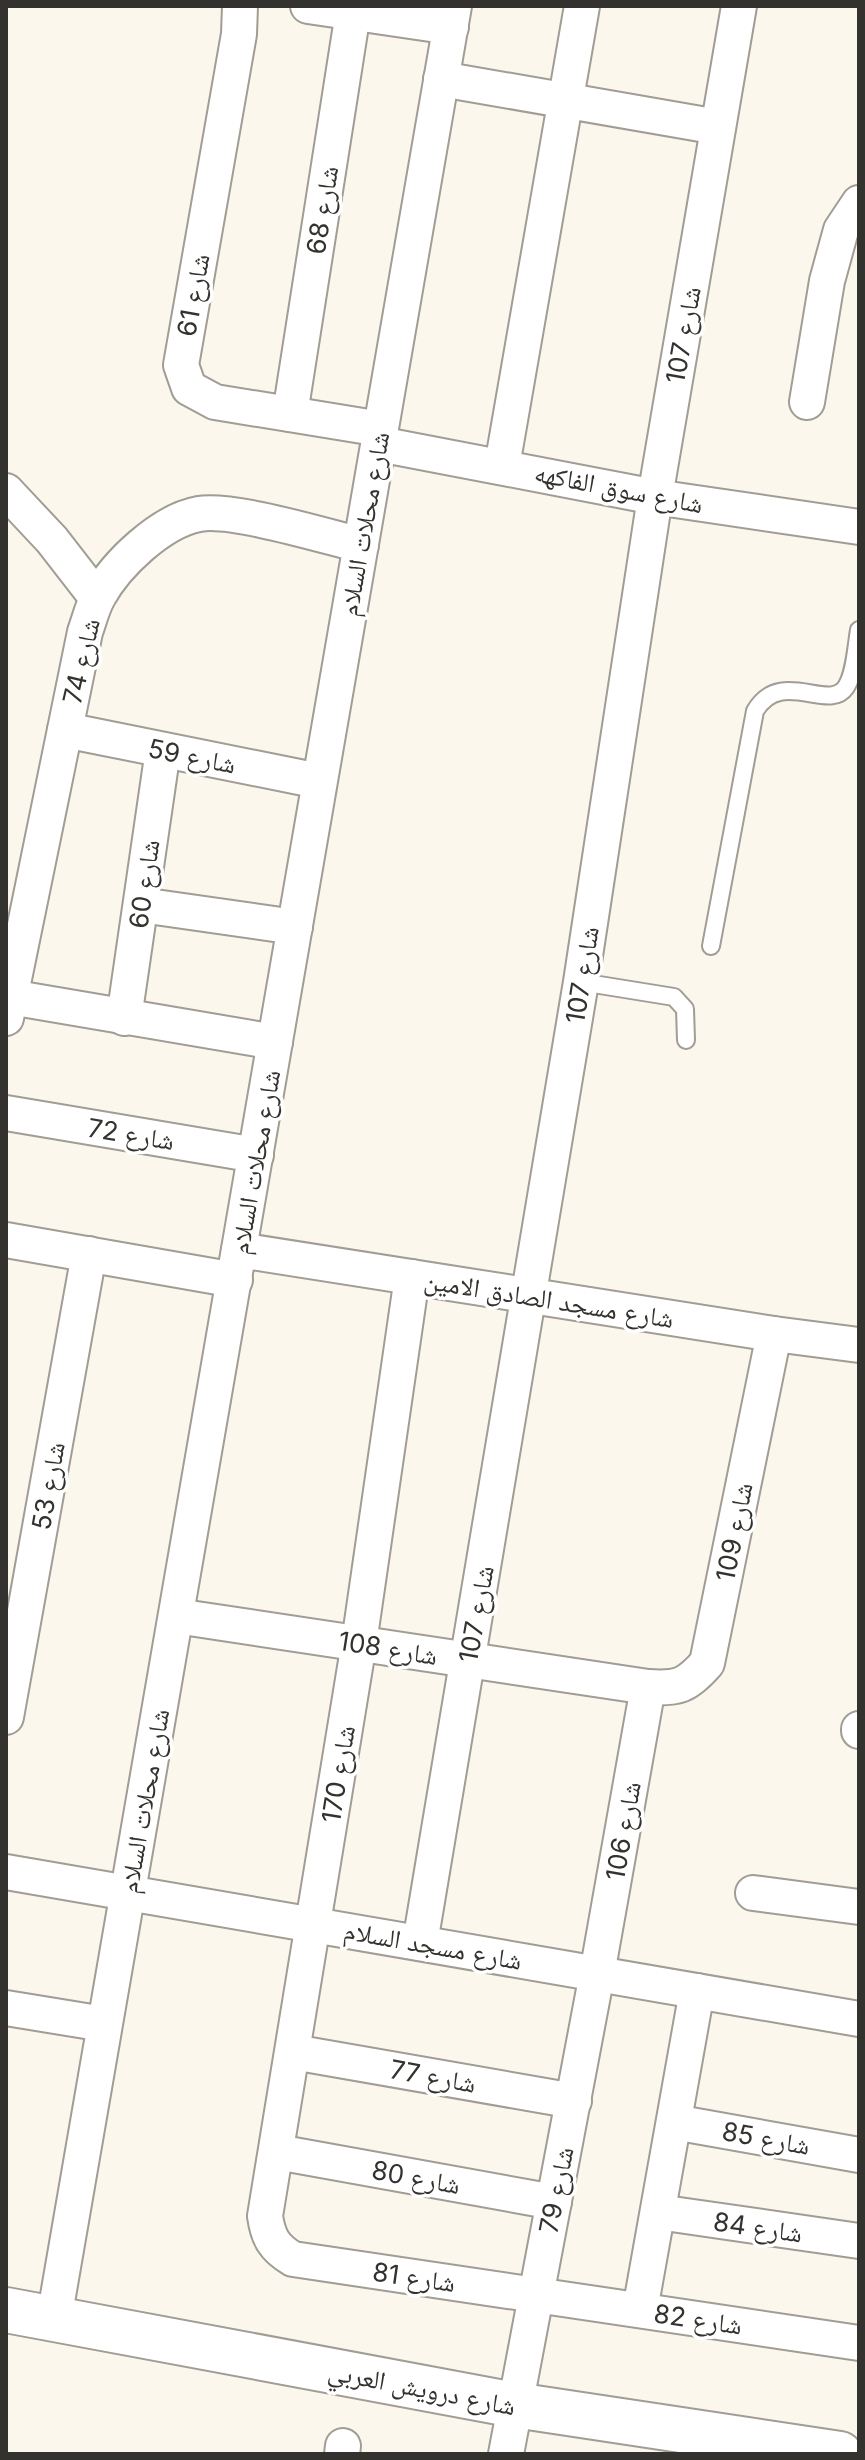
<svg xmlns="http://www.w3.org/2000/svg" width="865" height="2460" font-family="Inter,'Noto Naskh Arabic',sans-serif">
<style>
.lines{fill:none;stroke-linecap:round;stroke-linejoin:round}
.lane-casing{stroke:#a19c94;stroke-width:20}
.street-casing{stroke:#a19c94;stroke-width:38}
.secondary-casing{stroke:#a19c94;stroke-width:48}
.lane{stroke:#fff;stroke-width:16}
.street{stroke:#fff;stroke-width:34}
.secondary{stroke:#fff;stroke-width:44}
.labels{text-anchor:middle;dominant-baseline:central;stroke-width:7;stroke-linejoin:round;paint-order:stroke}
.street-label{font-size:26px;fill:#34322e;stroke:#fff}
</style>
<rect width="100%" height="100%" fill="#fcf7ed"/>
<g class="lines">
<defs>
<g id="lane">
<path d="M711,946L755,711C781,667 829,713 846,687C855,673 856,647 859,630"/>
<polyline points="581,982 674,997 685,1009 686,1040"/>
</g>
<g id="street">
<polyline points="240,6 239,34 181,365 189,388 215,402 381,429"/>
<polyline points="308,6 451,27"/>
<polyline points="441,79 718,127"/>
<polyline points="807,402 827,281 841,230 859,203"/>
<polyline points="290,414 354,6"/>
<polyline points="379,444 655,497 859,527"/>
<polyline points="502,466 582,6"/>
<polyline points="6,491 52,540 97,598"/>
<polyline points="65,730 319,781"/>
<polyline points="141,905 295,927"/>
<polyline points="10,997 275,1042"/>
<path d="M6,1018L85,632C89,621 92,608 98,597C116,564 161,521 199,514C233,508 324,536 361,545"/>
<polyline points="124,1018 163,750"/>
<polyline points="6,1113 256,1155"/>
<polyline points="6,1240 235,1280"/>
<polyline points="239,1250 774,1334 859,1345"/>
<path d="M412,1277L359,1643L265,2216C268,2237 274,2248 293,2259L859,2343"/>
<path d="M176,1616L648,1687C678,1689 687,1686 707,1663L774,1334"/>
<polyline points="6,1717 89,1254"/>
<polyline points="859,1729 859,1731"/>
<polyline points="6,1872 859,2019"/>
<polyline points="753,1893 859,1907"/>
<polyline points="420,1943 581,982 655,497 739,6"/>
<polyline points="6,2008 104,2024"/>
<polyline points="293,2052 574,2101"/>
<polyline points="674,2122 859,2155"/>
<polyline points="277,2152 554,2202"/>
<polyline points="658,2212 859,2241"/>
<polyline points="640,2310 697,1991"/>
<polyline points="54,2319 454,6"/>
<polyline points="342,2454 343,2446"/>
<polyline points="506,2454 597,1974 648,1687"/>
</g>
<polyline id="secondary" points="6,2310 515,2405 840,2454"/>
</defs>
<use href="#lane" class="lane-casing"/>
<use href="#street" class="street-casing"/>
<use href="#secondary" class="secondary-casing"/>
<use href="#lane" class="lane"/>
<use href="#street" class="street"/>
<use href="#secondary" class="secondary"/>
</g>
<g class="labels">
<g class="street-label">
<text transform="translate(322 210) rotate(-81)">شارع 68</text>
<text transform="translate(193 295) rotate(-80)">شارع 61</text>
<text transform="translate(683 335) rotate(-80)">شارع 107</text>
<text transform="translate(619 488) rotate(11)">شارع سوق الفاكهه</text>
<text transform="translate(364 524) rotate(-80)">شارع محلات السلام</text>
<text transform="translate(81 661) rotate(-77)">شارع 74</text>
<text transform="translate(192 756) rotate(11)">شارع 59</text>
<text transform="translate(144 884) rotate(-82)">شارع 60</text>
<text transform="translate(582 975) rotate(-81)">شارع 107</text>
<text transform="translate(131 1134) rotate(9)">شارع 72</text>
<text transform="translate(255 1162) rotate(-80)">شارع محلات السلام</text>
<text transform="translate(549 1299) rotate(9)">شارع مسجد الصادق الامين</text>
<text transform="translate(48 1486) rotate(-80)">شارع 53</text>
<text transform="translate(734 1532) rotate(-79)">شارع 109</text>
<text transform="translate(476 1614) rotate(-80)">شارع 107</text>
<text transform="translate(388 1648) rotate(9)">شارع 108</text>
<text transform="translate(338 1774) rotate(-81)">شارع 170</text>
<text transform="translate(144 1801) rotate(-80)">شارع محلات السلام</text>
<text transform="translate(623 1831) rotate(-80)">شارع 106</text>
<text transform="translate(433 1945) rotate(10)">شارع مسجد السلام</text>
<text transform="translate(433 2076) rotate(10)">شارع 77</text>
<text transform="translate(766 2138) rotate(10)">شارع 85</text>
<text transform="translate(416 2177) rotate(10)">شارع 80</text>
<text transform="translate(556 2190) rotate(-79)">شارع 79</text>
<text transform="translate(758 2227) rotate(8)">شارع 84</text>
<text transform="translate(414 2277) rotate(8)">شارع 81</text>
<text transform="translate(698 2319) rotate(8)">شارع 82</text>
<text transform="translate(422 2388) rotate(11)">شارع درويش العربي</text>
</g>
</g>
<rect width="865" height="2460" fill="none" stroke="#34322e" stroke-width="16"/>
</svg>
